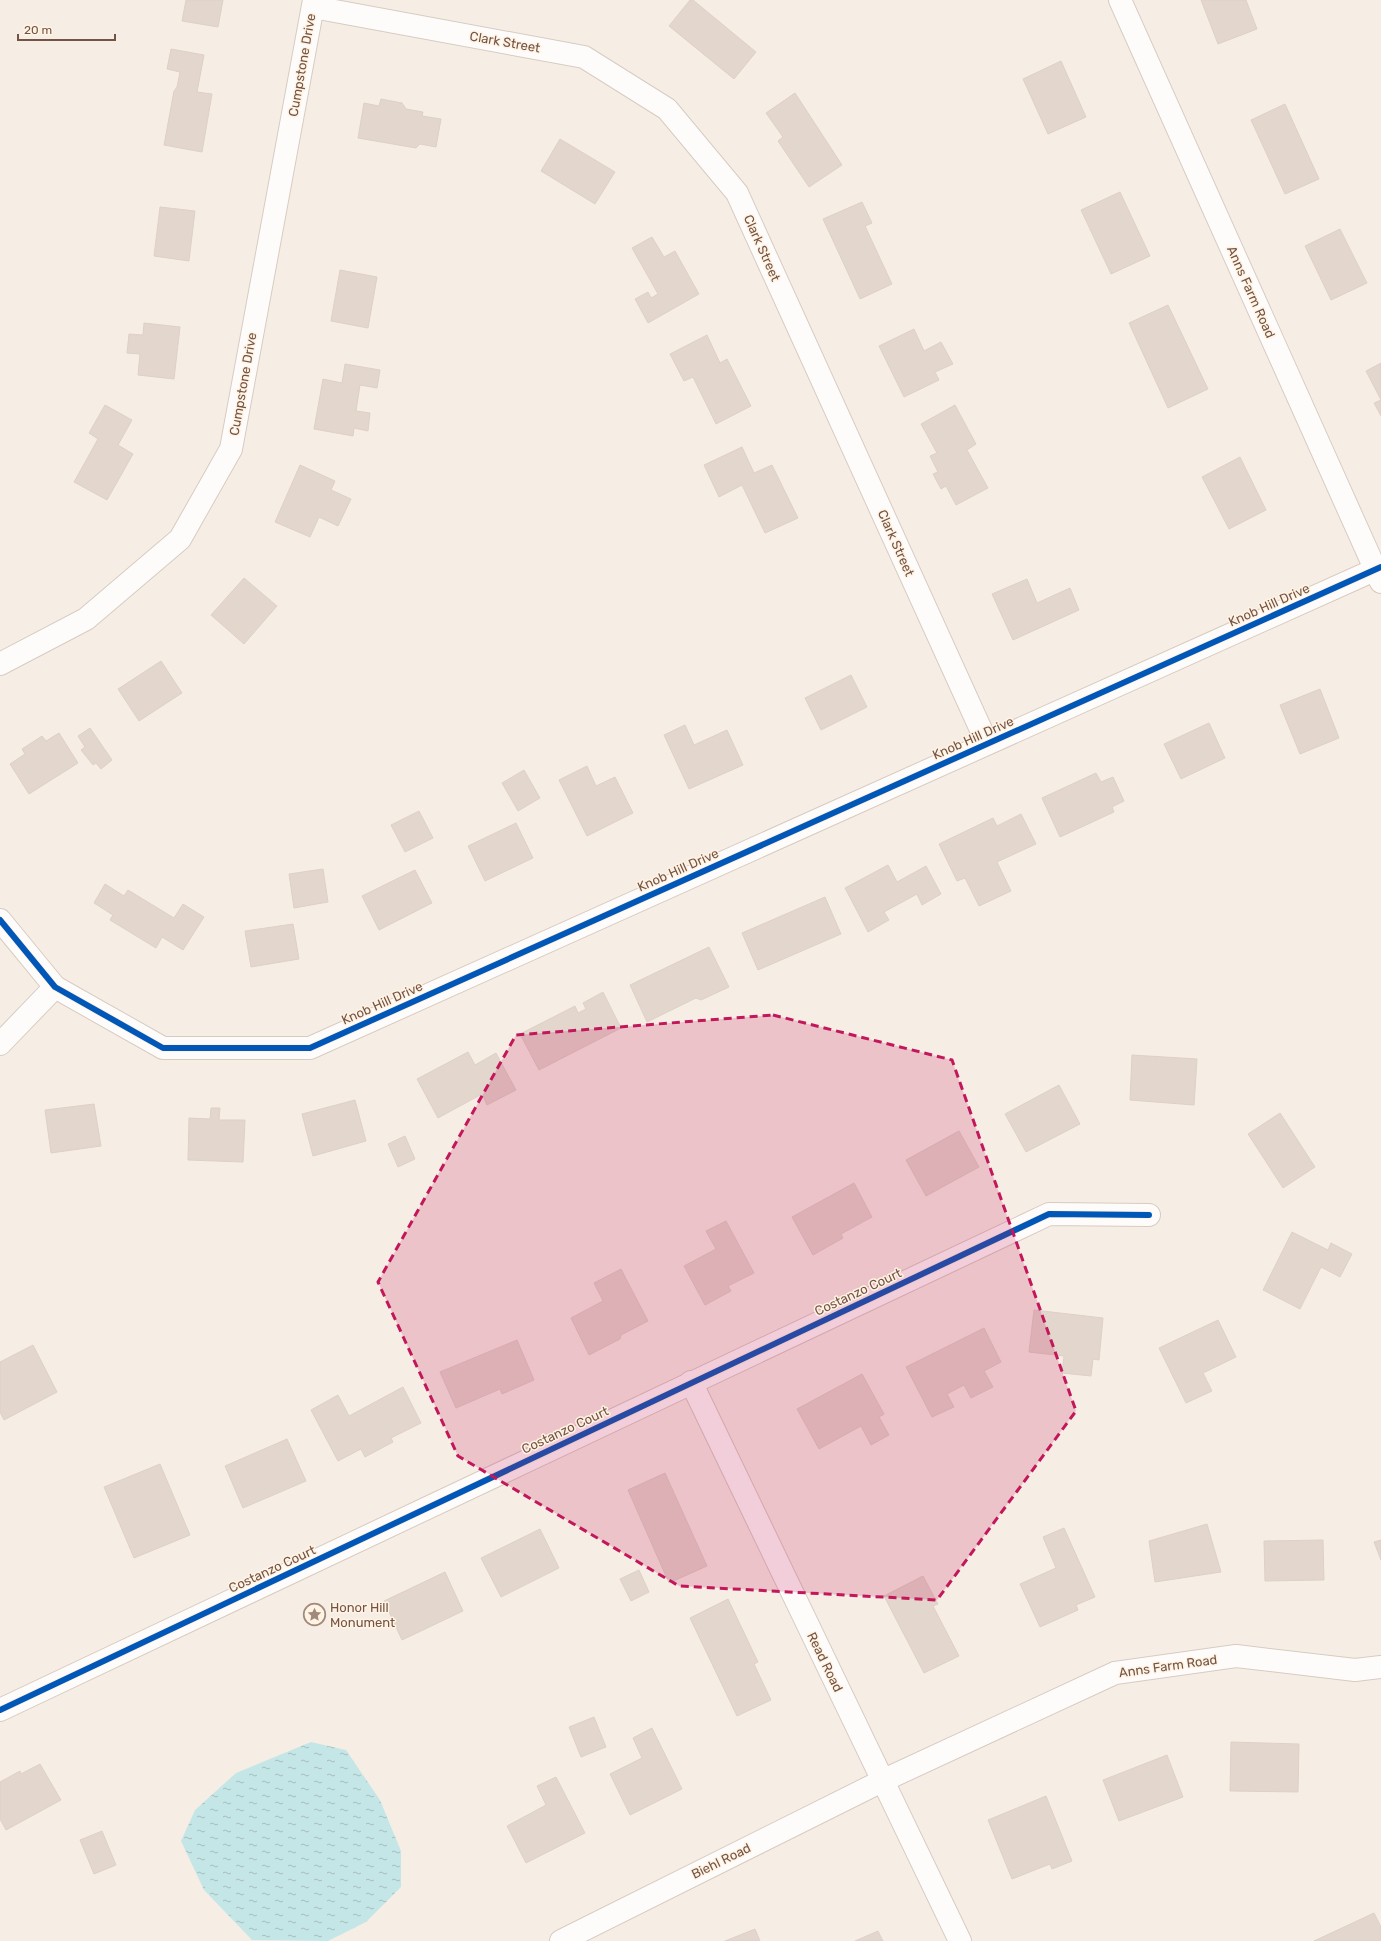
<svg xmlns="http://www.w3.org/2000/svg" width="1381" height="1941" font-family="Rubik,sans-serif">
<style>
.water{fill:url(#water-ripples)}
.building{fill:#e3d6cc;stroke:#dfd0c6}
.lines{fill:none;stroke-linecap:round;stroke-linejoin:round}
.minor-casing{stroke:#d7cbc2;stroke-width:24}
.minor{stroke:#fefcfb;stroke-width:22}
.cycleway-casing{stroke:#fff3e4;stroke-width:8}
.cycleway{stroke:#0057b8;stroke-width:6}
.marked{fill:#c2185b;fill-opacity:0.2;stroke:#c2185b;stroke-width:3;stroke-dasharray:8 5;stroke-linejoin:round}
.labels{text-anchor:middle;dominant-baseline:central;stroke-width:3;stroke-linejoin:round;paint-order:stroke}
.street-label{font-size:13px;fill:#745344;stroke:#fff3e4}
.poi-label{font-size:13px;fill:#745344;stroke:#fff3e4;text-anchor:start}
</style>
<defs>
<pattern id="water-ripples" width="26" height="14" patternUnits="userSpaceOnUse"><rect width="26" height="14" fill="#c5e6e7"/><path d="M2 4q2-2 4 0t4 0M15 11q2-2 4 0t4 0" fill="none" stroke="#a5bdbd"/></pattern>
</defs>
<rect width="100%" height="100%" fill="#f6eee4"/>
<polygon class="water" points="311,1742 346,1750 380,1800 401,1851 401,1887 366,1922 328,1941 252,1940 204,1890 181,1841 195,1810 236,1773"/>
<g class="building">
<polygon points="186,0 223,0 218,27 182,21"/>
<polygon points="690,0 693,0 756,52 734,79 669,26"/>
<polygon points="1201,0 1246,0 1257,29 1218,44"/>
<polygon points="171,49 204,55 197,92 212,94 202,152 164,145 174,91 177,87 180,72 167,69"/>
<polygon points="1061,61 1086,117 1048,134 1023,79"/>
<polygon points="795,93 842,165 809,187 778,141 783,137 766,113"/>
<polygon points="381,99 402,103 406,109 423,112 422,116 441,119 436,147 420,144 416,148 358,138 364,103 379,106"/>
<polygon points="1285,104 1319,179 1285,194 1251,120"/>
<polygon points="560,139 615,172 595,204 541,171"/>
<polygon points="1120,192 1150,256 1111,274 1081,210"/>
<polygon points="862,202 872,223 865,226 892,284 860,299 823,219"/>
<polygon points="160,207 195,211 189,261 154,256"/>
<polygon points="1340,229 1367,283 1331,300 1305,246"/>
<polygon points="652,237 664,257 675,251 699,294 648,323 635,299 648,292 651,298 658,294 632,248"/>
<polygon points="340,270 377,277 368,328 331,321"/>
<polygon points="1168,305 1208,389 1168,408 1129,323"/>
<polygon points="144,323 180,327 174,379 138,375 140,354 127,353 129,334 143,335"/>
<polygon points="914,329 924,351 941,342 953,364 935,372 939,380 904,397 879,346"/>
<polygon points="707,335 720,363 727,359 751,406 716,424 693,377 684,381 670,354"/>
<polygon points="1381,363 1381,416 1374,403 1381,400 1366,371"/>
<polygon points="345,364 380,370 377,388 360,385 356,411 370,413 368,431 354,428 353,436 314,429 323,379 342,383"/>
<polygon points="105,405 132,420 118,445 133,454 107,500 74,482 98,439 89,433"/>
<polygon points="955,405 976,444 967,450 988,488 956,505 946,486 941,489 933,474 938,472 930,456 937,453 921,424"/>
<polygon points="742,447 754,473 772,465 798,518 765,533 742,485 719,497 704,465"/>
<polygon points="1240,457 1266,510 1229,529 1202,477"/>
<polygon points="300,465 335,481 331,490 351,499 338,526 319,517 310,537 275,522"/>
<polygon points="244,578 277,606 244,644 211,615"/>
<polygon points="1027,579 1037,603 1070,588 1079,610 1013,640 992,594"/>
<polygon points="161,661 182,693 139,721 118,689"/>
<polygon points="851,675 867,707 821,730 805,698"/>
<polygon points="1320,689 1339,738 1300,754 1280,705"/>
<polygon points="1209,723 1225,758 1181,779 1164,744"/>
<polygon points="685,725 694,745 727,730 743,765 689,789 664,735"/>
<polygon points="90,728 112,760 101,769 96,763 93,765 81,750 85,747 78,736"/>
<polygon points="59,733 78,763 29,794 10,764 25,754 22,749 42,736 46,741"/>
<polygon points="587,766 596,786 615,777 633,813 587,836 559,780"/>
<polygon points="524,770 540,798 518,811 502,783"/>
<polygon points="1096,773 1101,782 1113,777 1124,801 1112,807 1114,812 1060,837 1042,798"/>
<polygon points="419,811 433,838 405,852 391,825"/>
<polygon points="1021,814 1036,844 997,862 1011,891 979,906 965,878 957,881 939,844 993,818 997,826"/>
<polygon points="516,823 533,858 485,881 468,846"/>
<polygon points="888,865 897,882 926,866 941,894 922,905 917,894 884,912 889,920 868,932 845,888"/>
<polygon points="323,869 328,902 294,908 289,874"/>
<polygon points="415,870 432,903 379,930 362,896"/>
<polygon points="105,884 124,896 128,890 174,918 183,904 204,917 183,950 162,937 156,948 110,920 113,915 94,903"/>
<polygon points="825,897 841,934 758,970 742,933"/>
<polygon points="293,924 299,959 251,967 245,931"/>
<polygon points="709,947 729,987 701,1000 696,998 647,1022 630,985"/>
<polygon points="603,992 621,1028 539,1070 520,1034 575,1006 578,1013 586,1009 583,1003"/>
<polygon points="468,1052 475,1065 496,1053 516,1090 487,1105 482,1094 438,1118 417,1079"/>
<polygon points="1132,1055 1197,1059 1194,1105 1130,1100"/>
<polygon points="1059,1085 1080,1124 1026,1152 1005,1114"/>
<polygon points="355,1100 366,1141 313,1156 302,1114"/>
<polygon points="94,1104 101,1146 51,1153 45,1110"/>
<polygon points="211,1108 220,1108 219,1120 245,1120 243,1162 188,1160 189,1118 210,1119"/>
<polygon points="1280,1113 1315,1167 1283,1188 1248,1134"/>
<polygon points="959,1131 979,1167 926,1196 906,1160"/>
<polygon points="405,1136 415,1159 398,1167 388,1144"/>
<polygon points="854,1183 872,1217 841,1234 843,1238 813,1255 792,1217"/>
<polygon points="726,1221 754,1273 728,1286 731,1291 705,1305 684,1266 716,1249 706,1231"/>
<polygon points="1292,1232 1328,1250 1331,1243 1352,1254 1340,1277 1321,1267 1300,1309 1263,1290"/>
<polygon points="621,1269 648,1321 621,1335 620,1339 589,1355 571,1318 603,1301 594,1283"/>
<polygon points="1034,1310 1103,1318 1099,1360 1093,1359 1091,1376 1062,1373 1064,1356 1029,1352"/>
<polygon points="1218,1320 1236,1357 1203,1373 1212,1391 1186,1403 1159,1348"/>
<polygon points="984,1328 1001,1362 984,1371 993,1387 971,1398 964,1385 947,1394 954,1407 932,1417 906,1367"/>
<polygon points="517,1340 534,1380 502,1394 500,1389 456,1408 440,1372"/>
<polygon points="33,1345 57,1392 4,1420 0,1412 0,1362"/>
<polygon points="862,1374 884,1414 879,1417 889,1435 871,1445 861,1426 819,1449 797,1409"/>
<polygon points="403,1387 421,1423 391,1438 393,1442 365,1457 361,1449 338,1461 311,1410 338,1395 349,1416"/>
<polygon points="287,1439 306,1481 243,1508 225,1466"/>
<polygon points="160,1464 190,1535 134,1558 104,1487"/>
<polygon points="665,1473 707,1566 669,1583 628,1490"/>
<polygon points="1207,1524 1221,1572 1155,1582 1149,1541"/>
<polygon points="1064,1528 1095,1597 1076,1605 1078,1610 1040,1627 1020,1584 1056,1568 1043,1537"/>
<polygon points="540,1529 559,1568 501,1597 481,1558"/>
<polygon points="1323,1540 1324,1580 1265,1581 1264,1541"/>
<polygon points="1381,1540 1381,1560 1374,1542"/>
<polygon points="639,1570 649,1592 631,1601 620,1579"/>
<polygon points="445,1572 463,1611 402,1640 384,1601"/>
<polygon points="923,1576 938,1604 933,1606 959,1656 924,1673 884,1596"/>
<polygon points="728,1599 758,1662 754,1664 771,1700 737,1716 690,1618"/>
<polygon points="594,1717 606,1747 581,1757 569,1727"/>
<polygon points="652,1728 682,1789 630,1815 610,1774 642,1758 633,1738"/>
<polygon points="1231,1742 1299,1744 1298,1792 1230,1791"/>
<polygon points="1167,1755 1183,1797 1119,1821 1103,1780"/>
<polygon points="40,1764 61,1800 6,1830 0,1819 0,1782 20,1771 21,1774"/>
<polygon points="556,1777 585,1833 526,1863 507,1826 546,1805 537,1786"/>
<polygon points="1046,1796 1072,1861 1052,1869 1050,1864 1012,1879 988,1820"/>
<polygon points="102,1831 116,1865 94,1874 80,1840"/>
<polygon points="1374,1913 1381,1927 1381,1941 1314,1941"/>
<polygon points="755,1929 760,1941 725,1941"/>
<polygon points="878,1931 883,1941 855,1941"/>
</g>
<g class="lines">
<defs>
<g id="minor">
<polyline points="1120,0 1381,582"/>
<polyline points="313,7 584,57 667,109 737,193 987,743"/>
<polyline points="0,664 86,619 180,539 231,449 314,0"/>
<polyline points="0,920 55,987 163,1048 310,1048 1381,567"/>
<polyline points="0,1044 55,987"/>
<polyline points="691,1382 960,1941"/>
<polyline points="0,1710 1049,1214 1149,1215"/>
<polyline points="561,1941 882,1781 1115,1673 1236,1656 1355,1670 1381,1667"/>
</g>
</defs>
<use href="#minor" class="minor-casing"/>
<use href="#minor" class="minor"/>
<defs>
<g id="cycleway">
<polyline points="0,920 55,987 163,1048 310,1048 1381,567"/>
<polyline points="0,1710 1049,1214 1149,1215"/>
</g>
</defs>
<use href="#cycleway" class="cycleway-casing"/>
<use href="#cycleway" class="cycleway"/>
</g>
<path class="marked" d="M773,1015L952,1060L1076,1411L937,1600L679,1586L458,1456L378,1282L516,1035Z"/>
<defs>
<symbol id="sight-ring" viewBox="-11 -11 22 22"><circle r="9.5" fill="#fff3e4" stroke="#a2897c" stroke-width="1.5"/><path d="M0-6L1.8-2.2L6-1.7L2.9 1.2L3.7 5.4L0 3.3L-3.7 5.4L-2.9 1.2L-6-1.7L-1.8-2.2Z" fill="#a2897c"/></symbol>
</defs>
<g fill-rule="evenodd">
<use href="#sight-ring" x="302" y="1602" width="25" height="25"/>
</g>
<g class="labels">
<g class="street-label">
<text transform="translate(505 42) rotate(10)">Clark Street</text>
<text transform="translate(302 65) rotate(-80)">Cumpstone Drive</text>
<text transform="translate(762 248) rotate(66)">Clark Street</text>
<text transform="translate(1251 292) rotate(66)">Anns Farm Road</text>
<text transform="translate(243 384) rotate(-80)">Cumpstone Drive</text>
<text transform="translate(896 543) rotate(66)">Clark Street</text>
<text transform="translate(1269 605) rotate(-24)">Knob Hill Drive</text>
<text transform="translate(973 738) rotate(-24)">Knob Hill Drive</text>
<text transform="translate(678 870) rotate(-24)">Knob Hill Drive</text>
<text transform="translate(382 1003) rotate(-24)">Knob Hill Drive</text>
<text transform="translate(858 1292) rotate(-25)">Costanzo Court</text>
<text transform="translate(565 1430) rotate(-25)">Costanzo Court</text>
<text transform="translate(272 1569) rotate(-25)">Costanzo Court</text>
<text transform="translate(825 1662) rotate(64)">Read Road</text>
<text transform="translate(1168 1666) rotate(-8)">Anns Farm Road</text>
<text transform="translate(721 1861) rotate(-26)">Biehl Road</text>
</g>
<g class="poi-label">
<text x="330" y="1607">Honor Hill<tspan x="330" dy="15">Monument</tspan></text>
</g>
</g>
<path d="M18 34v6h97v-6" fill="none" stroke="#745344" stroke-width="2"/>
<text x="24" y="34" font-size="12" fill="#745344" stroke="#fff3e4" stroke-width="3" paint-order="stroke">20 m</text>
</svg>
